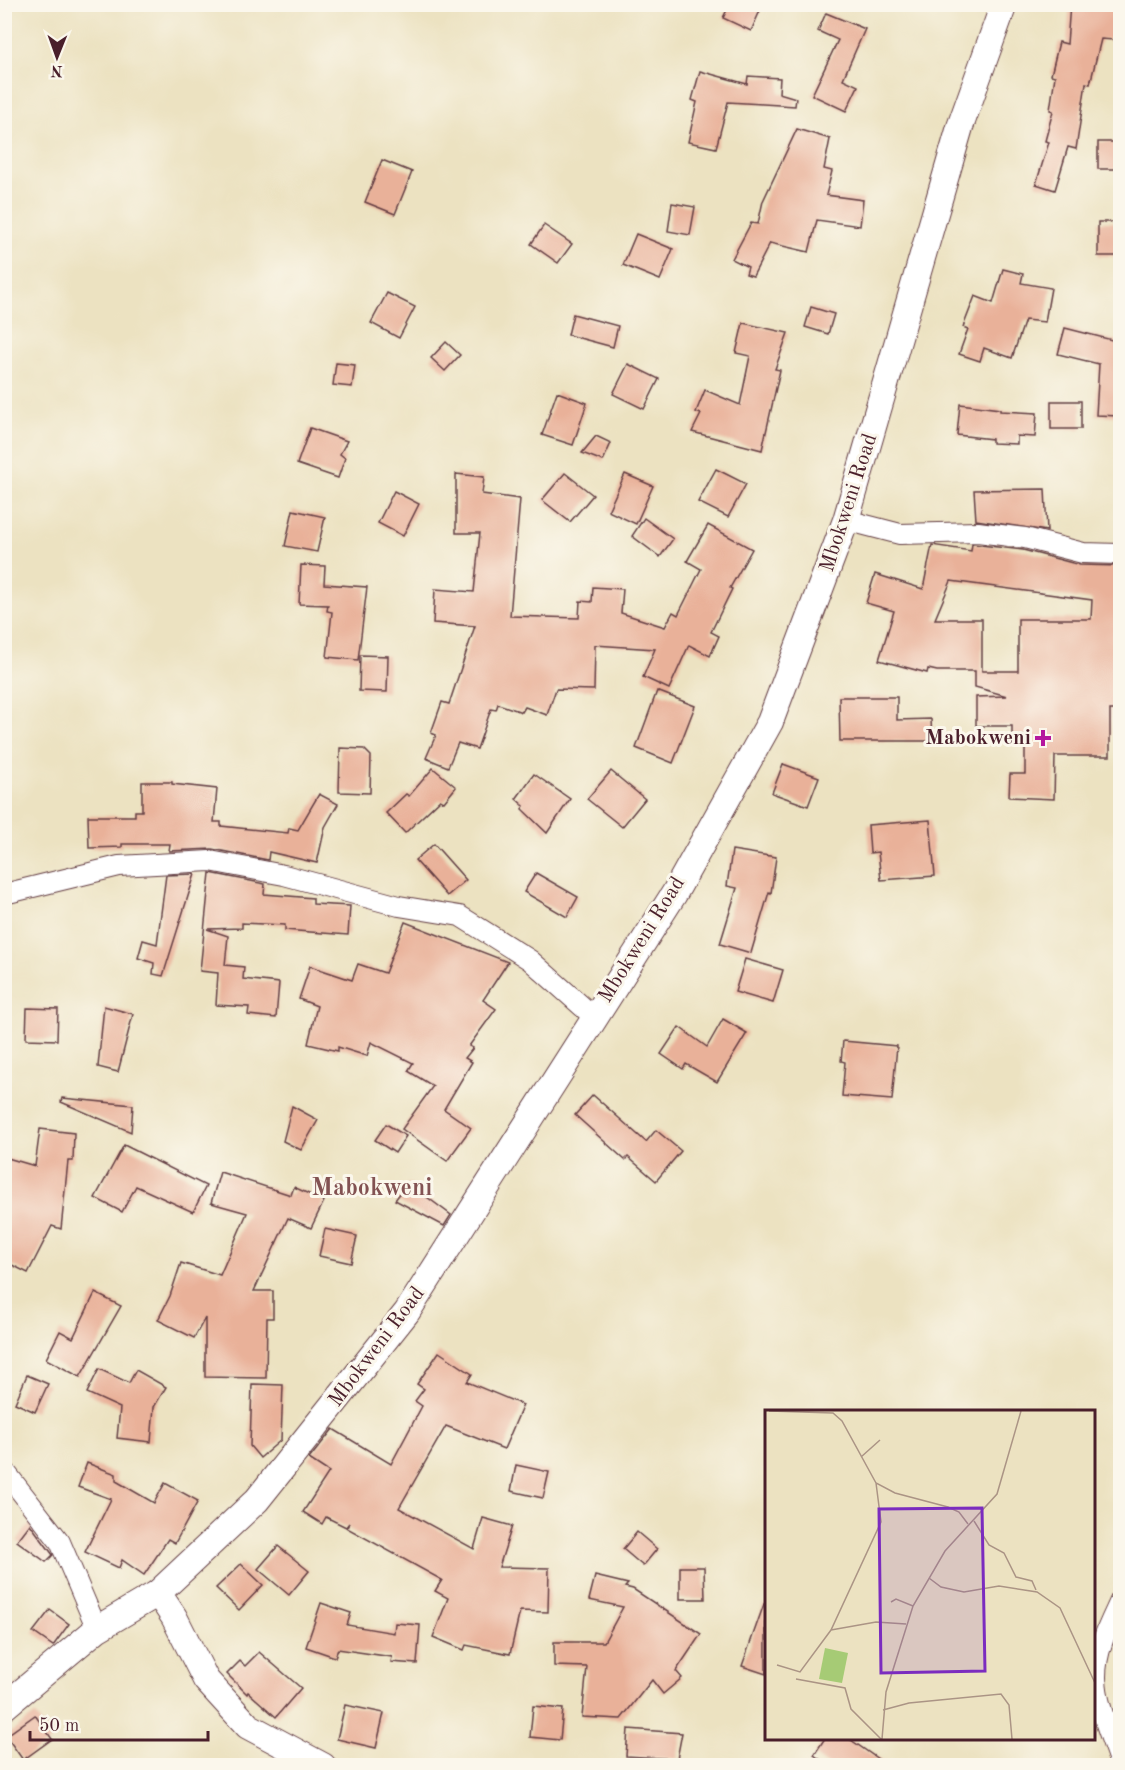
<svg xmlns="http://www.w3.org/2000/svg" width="1125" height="1770" font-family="'Old Standard TT',serif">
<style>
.building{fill:#e9b199;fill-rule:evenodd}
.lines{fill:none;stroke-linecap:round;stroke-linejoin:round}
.minor-casing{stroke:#623c42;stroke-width:22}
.tertiary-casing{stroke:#623c42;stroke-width:28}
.minor{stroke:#fff;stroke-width:20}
.tertiary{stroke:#fff;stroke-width:26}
.poi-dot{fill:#b5179e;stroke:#fbf7ec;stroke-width:2}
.labels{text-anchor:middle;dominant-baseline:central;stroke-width:6;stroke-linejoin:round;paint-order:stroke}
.street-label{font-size:21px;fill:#4a1f2b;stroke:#fbf7ec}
.poi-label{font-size:21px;font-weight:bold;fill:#4a1f2b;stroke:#fbf7ec;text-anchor:end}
.quarter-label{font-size:24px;font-weight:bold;fill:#825252;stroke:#fbf7ec}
.inset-road{fill:none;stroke:#ab9485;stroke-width:1.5}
.view{fill:#7b2cbf;fill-opacity:0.15;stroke:#7b2cbf;stroke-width:3}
.inset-edge{fill:none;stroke:#4a1f2b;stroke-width:3}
</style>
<rect width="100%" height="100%" fill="#fbf7ec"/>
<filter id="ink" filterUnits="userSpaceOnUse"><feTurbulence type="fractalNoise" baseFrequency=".0167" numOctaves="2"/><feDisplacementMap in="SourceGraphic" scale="12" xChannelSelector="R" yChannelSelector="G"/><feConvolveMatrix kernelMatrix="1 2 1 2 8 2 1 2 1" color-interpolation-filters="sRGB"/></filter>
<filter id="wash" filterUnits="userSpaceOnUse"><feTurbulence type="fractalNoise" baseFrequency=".008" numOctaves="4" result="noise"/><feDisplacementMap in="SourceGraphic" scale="24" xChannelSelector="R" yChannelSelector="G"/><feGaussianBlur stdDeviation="1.35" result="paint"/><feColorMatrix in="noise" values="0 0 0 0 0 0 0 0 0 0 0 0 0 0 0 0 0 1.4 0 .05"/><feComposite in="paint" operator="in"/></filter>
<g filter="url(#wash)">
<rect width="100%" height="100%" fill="#ece2c1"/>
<g id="blocks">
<g class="building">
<polygon points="730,4 763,4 751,31 723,18"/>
<polygon points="1070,4 1116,5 1114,40 1101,39 1090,84 1086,83 1076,149 1068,147 1055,190 1036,184 1049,142 1045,141 1053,111 1050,110 1055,76 1051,75 1059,42 1067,44"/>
<polygon points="826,13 865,29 843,79 858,86 846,111 812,95 838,40 818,31"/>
<polygon points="700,71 747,84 748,76 780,78 779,93 796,98 795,106 728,102 716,148 688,142 697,102 692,100"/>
<polygon points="797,129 830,139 824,169 832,171 826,195 863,200 860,226 817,220 809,252 770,243 753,276 746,274 748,267 732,259 751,223 758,224 763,201"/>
<rect x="1098" y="142" width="22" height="27"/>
<polygon points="382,160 412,172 395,214 365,202"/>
<polygon points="672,203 695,207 690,235 668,231"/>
<rect x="1098" y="222" width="22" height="34"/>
<polygon points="544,225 572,244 558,263 531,244"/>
<polygon points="636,234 673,249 660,280 623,265"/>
<polygon points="1003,269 1023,274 1021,283 1051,288 1045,322 1025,320 1012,358 984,348 980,361 959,354 968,329 963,327 975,296 993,303"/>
<polygon points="387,293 415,307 399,338 371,323"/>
<polygon points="811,307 834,314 828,334 805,327"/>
<polygon points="573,314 618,326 613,347 568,335"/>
<polygon points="743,323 788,333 775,369 780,370 762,450 692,432 701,414 696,412 705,390 740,405 750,356 736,353"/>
<polygon points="1065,328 1120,342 1120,416 1096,415 1099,364 1058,354"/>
<polygon points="446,342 460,355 445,371 431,358"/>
<polygon points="336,363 355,365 352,387 333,385"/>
<polygon points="628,364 659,379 644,409 613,394"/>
<polygon points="557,392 587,403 573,445 542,435"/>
<rect x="1051" y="401" width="30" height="28"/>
<polygon points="960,404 1000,409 1000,411 1037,413 1035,437 1017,436 1017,444 992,443 992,439 957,435"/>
<polygon points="310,428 347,441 340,454 345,458 338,478 297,464"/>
<polygon points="596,436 611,443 603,461 582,453"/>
<polygon points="716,469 746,484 728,517 698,502"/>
<polygon points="565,473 593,495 570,522 542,500"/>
<polygon points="456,474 484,477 482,494 520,499 510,616 579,618 580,601 592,602 593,587 623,589 621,613 665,627 673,612 678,615 701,569 687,561 708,525 752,549 730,588 732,589 711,632 719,636 710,656 689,645 669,689 643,677 655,649 595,645 594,690 556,689 547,715 525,707 522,712 498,704 496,710 491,709 477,749 458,743 448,767 426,758 436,735 431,733 442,702 449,704 475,626 433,623 435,589 474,592 480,533 456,533"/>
<polygon points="625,474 653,486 636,524 608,511"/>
<polygon points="1045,489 1047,531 976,520 974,490"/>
<polygon points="394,491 419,504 403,536 378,523"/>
<polygon points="293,510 325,517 317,552 285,546"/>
<polygon points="644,518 673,539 660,557 632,536"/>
<path d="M972,544L1023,550L1080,565L1120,566L1117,636H1120V710H1110V756H1055L1054,799L1009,797L1010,774H1025V736H1012V726H976V697L1007,696L975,687V671H937L928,669L927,673L879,660L894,611L866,603L875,574L923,589L932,545L971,551ZM951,581L1092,600L1091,619H1018V671H982V619H935Z"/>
<polygon points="301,565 325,566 324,584 367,587 358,660 327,657 332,612 327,611 328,605 299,604"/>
<polygon points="360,655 388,656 387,692 359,691"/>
<polygon points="657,691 695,706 673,763 636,748"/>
<polygon points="839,697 897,697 897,720 931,719 932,741 840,741"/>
<polygon points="340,748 364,749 371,756 370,793 339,792"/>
<polygon points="783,764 819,777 808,806 772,793"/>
<polygon points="433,768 456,787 444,802 440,800 405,833 386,813 406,794 409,796"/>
<polygon points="611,771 645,799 622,827 587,799"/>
<polygon points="534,774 570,799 547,833 522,809 524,806 516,799"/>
<polygon points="142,782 172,782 172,784 217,789 214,822 221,822 221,826 288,833 289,828 298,830 319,794 338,804 325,827 317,863 269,852 268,860 212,849 169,851 170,844 122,844 122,847 89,848 88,816 135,816 135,811 142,811"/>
<polygon points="930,820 935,876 881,880 878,852 870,853 868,825"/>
<polygon points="434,844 466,880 447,896 415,860"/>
<polygon points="732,850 776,857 771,893 769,892 751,953 720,944 737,888 727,886"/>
<polygon points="210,873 265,884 264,894 313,898 313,904 350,906 348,935 285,930 285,925 242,923 242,928 207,929 228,936 225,965 244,967 243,979 279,983 276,1018 248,1015 249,1007 216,1005 218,973 200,971"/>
<polygon points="536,873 578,897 567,917 524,892"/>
<polygon points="195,874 163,976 153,974 154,963 138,958 143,940 157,944 166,875"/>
<polygon points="405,922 508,962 483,1000 496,1009 469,1046 473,1048 465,1058 472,1062 444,1109 471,1128 447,1161 402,1129 433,1086 408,1071 413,1063 371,1042 367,1056 338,1047 338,1051 308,1044 317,1006 299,999 310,966 352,980 358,964 385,973"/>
<polygon points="745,959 783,970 773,1003 735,992"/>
<polygon points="104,1006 133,1014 118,1072 98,1067"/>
<polygon points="27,1008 58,1009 57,1040 26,1039"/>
<polygon points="723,1019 747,1033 717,1082 686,1064 683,1069 661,1054 679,1027 707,1047"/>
<polygon points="843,1041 897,1046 892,1100 842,1096 845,1062 841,1061"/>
<polygon points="593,1095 646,1142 656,1130 681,1151 656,1181 628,1157 625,1160 575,1115"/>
<polygon points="62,1098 133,1105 131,1132 61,1102"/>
<polygon points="292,1106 318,1120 301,1150 283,1141"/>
<polygon points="386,1124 406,1136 395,1153 375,1140"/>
<polygon points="40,1129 74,1133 73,1161 68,1161 61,1229 52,1226 28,1273 4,1261 4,1157 35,1166"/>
<polygon points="124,1145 206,1186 193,1212 136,1186 122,1212 95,1198"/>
<polygon points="220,1172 291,1195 294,1187 324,1201 311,1228 288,1218 254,1291 273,1291 273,1318 267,1318 266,1378 205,1377 205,1318 194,1338 158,1320 170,1296 181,1263 220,1275 247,1213 211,1203"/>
<polygon points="408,1183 451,1215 444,1226 395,1200"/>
<polygon points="325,1229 357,1236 351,1263 319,1256"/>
<polygon points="95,1293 121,1306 80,1377 46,1359 60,1331 73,1338"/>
<polygon points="439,1352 472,1374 467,1382 523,1405 504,1449 446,1426 399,1508 474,1549 483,1518 512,1526 499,1567 549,1568 548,1612 520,1611 510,1654 466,1645 464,1650 433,1637 448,1598 435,1591 442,1580 347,1528 349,1523 346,1527 326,1517 322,1524 303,1512 329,1472 309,1459 333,1429 391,1464 422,1406 415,1401 424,1389 417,1384"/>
<polygon points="99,1369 129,1383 136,1370 166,1387 154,1407 151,1442 117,1438 120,1408 87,1393"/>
<polygon points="27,1375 48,1384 35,1412 15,1403"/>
<polygon points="252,1384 283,1385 281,1440 260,1458 250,1446"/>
<polygon points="87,1463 116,1474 116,1481 154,1503 165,1483 198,1501 175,1543 168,1539 144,1575 122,1560 119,1568 85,1552 111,1499 78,1487"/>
<polygon points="516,1465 549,1472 543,1498 511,1491"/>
<polygon points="30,1524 53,1555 46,1562 17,1541"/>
<polygon points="637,1532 657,1549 643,1566 623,1549"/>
<polygon points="278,1546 309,1571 289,1595 258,1569"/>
<polygon points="241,1564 263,1585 239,1610 216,1588"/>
<polygon points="680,1567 704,1567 705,1599 680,1599"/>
<polygon points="595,1576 628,1584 625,1587 633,1589 701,1634 676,1671 682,1678 663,1694 652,1680 621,1719 582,1717 587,1667 554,1666 554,1642 604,1642 623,1607 589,1600"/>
<polygon points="321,1603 351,1613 347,1625 394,1633 395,1623 420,1625 417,1664 391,1662 392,1657 338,1649 335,1657 306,1647"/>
<polygon points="764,1604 766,1605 766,1674 742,1666"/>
<polygon points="50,1610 69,1624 53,1646 33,1632"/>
<polygon points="259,1652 301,1688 276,1717 248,1692 247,1694 227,1674 240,1661 245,1666"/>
<polygon points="345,1705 384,1713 376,1748 337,1739"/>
<polygon points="533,1706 563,1709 560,1740 530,1737"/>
<polygon points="35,1715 52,1739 23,1760 6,1736"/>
<polygon points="628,1729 682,1733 677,1759 626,1756"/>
<polygon points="825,1738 848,1738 888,1766 829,1766 814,1755"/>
</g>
</g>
</g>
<g filter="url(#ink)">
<use href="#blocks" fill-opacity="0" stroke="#623c42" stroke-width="1.5"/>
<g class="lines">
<defs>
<g id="minor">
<polyline points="846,520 900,534 978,532 1025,538 1083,553 1120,554"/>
<polyline points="4,894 119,866 210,861 284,875 399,906 460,916 530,960 594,1017"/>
<polyline points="4,1470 60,1542 97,1629"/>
<path d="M1120,1601C1109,1625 1096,1649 1096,1677C1096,1703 1112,1739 1120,1764"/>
</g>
<g id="tertiary">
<polyline points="158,1593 174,1617 206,1680 248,1726 323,1766"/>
<polyline points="4,1707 97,1629 158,1593 257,1500 407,1312 674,894 770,722 846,520 960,127 1004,4"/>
</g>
</defs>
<use href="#minor" class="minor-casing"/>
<use href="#tertiary" class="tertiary-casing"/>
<use href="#minor" class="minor"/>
<use href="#tertiary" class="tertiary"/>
</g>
</g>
<path class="poi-dot" d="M1040 729h6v6h6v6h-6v6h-6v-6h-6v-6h6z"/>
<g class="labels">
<g class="street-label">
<text transform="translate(849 503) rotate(-72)">Mbokweni Road</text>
<text transform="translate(642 940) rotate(-58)">Mbokweni Road</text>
<text transform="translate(377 1347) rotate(-53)">Mbokweni Road</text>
</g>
<g class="poi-label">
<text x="1031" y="738">Mabokweni</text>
</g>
<g class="quarter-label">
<text x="372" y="1189">Mabokweni</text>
</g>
</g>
<g transform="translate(765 1410)">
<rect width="330" height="330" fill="#ece2c1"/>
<path d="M60,238L83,243L77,273L54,269Z" fill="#a6cb75"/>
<path class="inset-road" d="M4,1L68,3L77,11L111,73L130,83L183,97L194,102L203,114M96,47L115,30M209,111L224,135L239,143L251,167L267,171L271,180M164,168L176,177L199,182L234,176L272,182L295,198L330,273M126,192L131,189L148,196M66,220L111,212L141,214M12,255L35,262L66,220L116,112L111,73M31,269L80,278L86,299L116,329M118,300L144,293L236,284L244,295L247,329M117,329L121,282L148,196L180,141L232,84L256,1"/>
<path class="view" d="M217,98L220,261L116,263L114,99Z"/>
<rect width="330" height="330" class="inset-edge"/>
</g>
<rect width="1125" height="1770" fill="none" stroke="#fbf7ec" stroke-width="24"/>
<g transform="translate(57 57) rotate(181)" stroke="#fbf7ec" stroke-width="4.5" paint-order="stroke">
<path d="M0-4.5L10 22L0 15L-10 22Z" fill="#4a1f2b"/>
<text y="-9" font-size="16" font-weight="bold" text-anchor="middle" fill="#4a1f2b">N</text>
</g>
<path d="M30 1731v9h178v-9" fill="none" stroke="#4a1f2b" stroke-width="3"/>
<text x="39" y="1731" font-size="18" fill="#4a1f2b" stroke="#fbf7ec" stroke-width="4.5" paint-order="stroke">50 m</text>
</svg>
